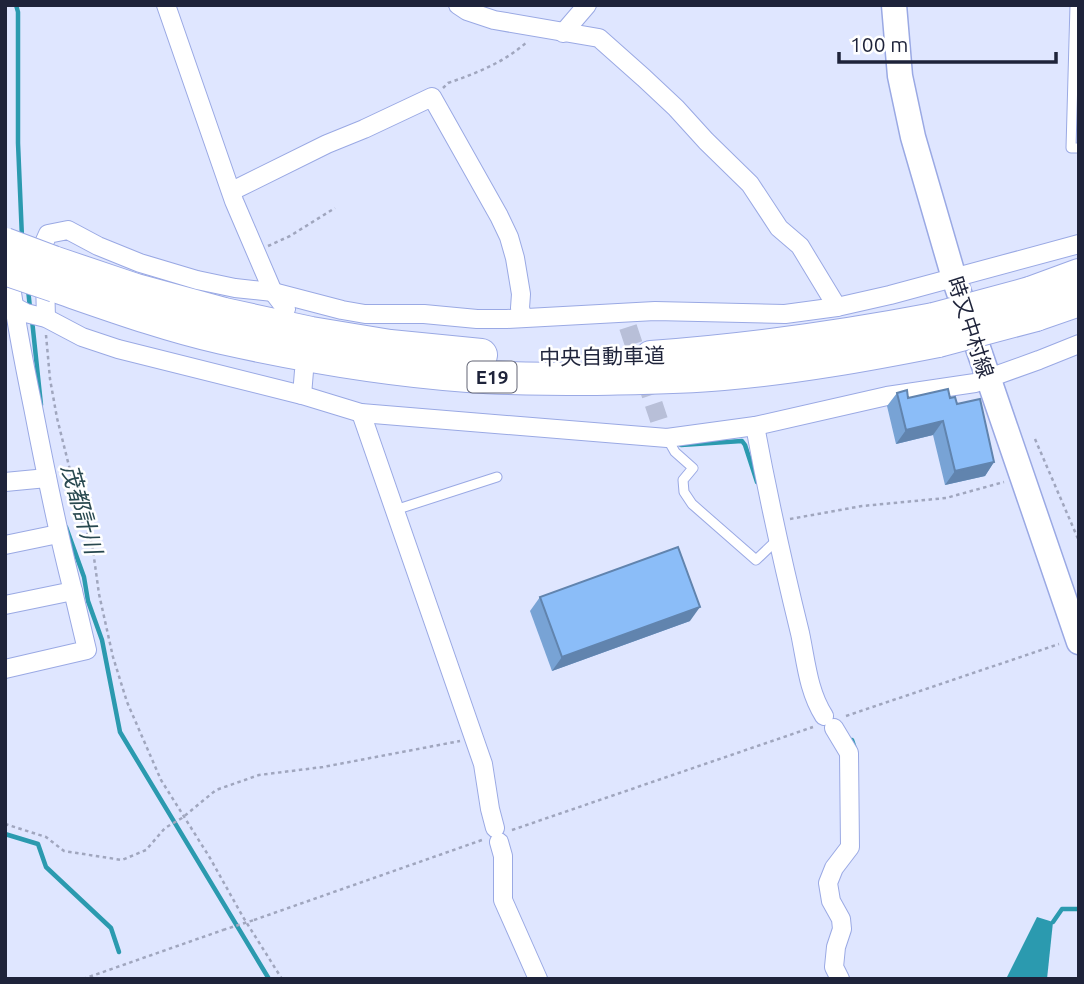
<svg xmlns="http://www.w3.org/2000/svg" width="1084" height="984" font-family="Ubuntu,'Noto Sans JP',sans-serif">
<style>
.water{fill:#2b9aaf}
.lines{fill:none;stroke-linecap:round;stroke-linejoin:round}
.stream{stroke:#2b9aaf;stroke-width:4.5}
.street-tunnel{stroke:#b8bfd8;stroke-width:18;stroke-dasharray:18 9;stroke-linecap:butt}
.lane-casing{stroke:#9aa9e4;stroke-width:11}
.street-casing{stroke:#9aa9e4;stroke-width:20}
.secondary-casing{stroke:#9aa9e4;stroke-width:27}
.highway-casing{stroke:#9aa9e4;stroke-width:34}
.path{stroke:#a0a6be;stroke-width:2.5;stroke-dasharray:3.5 3.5;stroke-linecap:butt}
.lane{stroke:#fff;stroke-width:9}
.street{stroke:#fff;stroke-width:18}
.secondary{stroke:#fff;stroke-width:24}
.highway{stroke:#fff;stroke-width:32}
.highway-bridge-casing{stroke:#9aa9e4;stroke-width:34;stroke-linecap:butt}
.path-bridge{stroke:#a0a6be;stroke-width:2.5;stroke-dasharray:3.5 3.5;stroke-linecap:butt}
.highway-bridge{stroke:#fff;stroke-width:32}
.wall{fill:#78a3d5}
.shaded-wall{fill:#6184ae}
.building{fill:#8bbdf8;stroke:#6184ae;stroke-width:2}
.labels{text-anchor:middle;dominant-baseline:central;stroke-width:5;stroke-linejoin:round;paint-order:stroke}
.shield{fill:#fff;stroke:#626575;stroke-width:2}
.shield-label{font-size:19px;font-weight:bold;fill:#1e233a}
.street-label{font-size:21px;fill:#1e233a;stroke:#fff}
.water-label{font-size:23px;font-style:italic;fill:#28484f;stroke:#fff}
</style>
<rect width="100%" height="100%" fill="#dfe6ff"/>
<polygon class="water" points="1037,917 1053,922 1047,979 1006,979"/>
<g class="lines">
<g class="stream">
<polyline points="16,5 18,12 18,143 22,238"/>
<polyline points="28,289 30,308"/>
<polyline points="32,320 41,405"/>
<polyline points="681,445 742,441 745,445 757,482"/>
<polyline points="66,527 84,577 88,601 102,640 120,732 269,979"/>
<polyline points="852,740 856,752"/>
<polyline points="5,834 38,844 46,867 111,928 119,952"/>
<polyline points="1053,922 1062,909 1079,909"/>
</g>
<polyline class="street-tunnel" points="628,327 659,420"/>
<defs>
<g id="lane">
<polyline points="1075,5 1071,148 1079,148"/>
<polyline points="667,438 675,452 693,468 683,480 684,492 692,504 756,560 777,540"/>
<polyline points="395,510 497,477"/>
</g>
<g id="street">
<polyline points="166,5 234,201 273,292 286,309"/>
<polyline points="458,5 467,11 494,20 599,38 644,78 676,108 706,141 750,184 779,228 800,246 837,307"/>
<polyline points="563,33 587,5"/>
<polyline points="232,191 327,144 364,129 432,97 499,216 509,237 515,258 521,294 520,308 523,318"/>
<polyline points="5,305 13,306 26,313 46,318 82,337 118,349 302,395 361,413 667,438 755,426 887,396 975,383 1039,360 1079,344"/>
<polyline points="46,318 44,243 48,234 68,230 98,246 140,263 197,280 235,288 273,292 342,310 365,314 424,314 477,319 507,319 655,311 785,314 837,307 890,295 1079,244"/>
<polyline points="302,395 304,371"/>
<polyline points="361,413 483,764 490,809 495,828"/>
<path d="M755,426C768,496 783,564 800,633C806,661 808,691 824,716"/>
<polyline points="5,482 47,478"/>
<polyline points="5,545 58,534"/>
<path d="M5,605L73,591C57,530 45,469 33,407C23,359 14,312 8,264"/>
<polyline points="5,669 87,650 73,591"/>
<polyline points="834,728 849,753 850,847 834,868 828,883 831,901 841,919 842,929 836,947 834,967 840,979"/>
<polyline points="499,842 503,856 503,900 538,979"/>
</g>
<polyline id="secondary" points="894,5 900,76 913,137 954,278 1079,642"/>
<g id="highway">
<polyline points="53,262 136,290 224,314 311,333 390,346 481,355"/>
<path d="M55,286C110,305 165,325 222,338C303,356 386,370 468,376C509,379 550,379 591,379C635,378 679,378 723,374C796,368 867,355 938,341"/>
<polyline points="1030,293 1079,275"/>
<polyline points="1036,315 1079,300"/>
<path d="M651,357C747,350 840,337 934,319"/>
</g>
</defs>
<use href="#lane" class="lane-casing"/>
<use href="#street" class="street-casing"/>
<use href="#secondary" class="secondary-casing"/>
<use href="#highway" class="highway-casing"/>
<g class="path">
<path d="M443,88L448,83C477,73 505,62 528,41"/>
<polyline points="268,246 290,236 335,208"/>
<polyline points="46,335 50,379 57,418 72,478 75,506 92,543 99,594 113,657 127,702 161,780 210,858 243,917 282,979"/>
<polyline points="1035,439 1079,541"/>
<polyline points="790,519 862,506 946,498 1004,482"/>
<polyline points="846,716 1059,644"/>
<polyline points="5,824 46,837 64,851 122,860 146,850 165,828 182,818 216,790 259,775 323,767 460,741"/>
<polyline points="512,830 813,727"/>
<polyline points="254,920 482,840"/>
<polyline points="83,979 223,930"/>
</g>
<use href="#lane" class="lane"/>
<use href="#street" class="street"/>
<use href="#secondary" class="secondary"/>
<use href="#highway" class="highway"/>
<defs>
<g id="highway-bridge">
<polyline points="5,244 53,262"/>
<polyline points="5,269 55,286"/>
<polyline points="934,319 1030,293"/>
<polyline points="938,341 1036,315"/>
</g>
</defs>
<use href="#highway-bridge" class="highway-bridge-casing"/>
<polyline class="path-bridge" points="223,930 254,920"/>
<use href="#highway-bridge" class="highway-bridge"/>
</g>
<g class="wall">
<polygon points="897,393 908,398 950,398 957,404 994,462 985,476 945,485 933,435 896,444 887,406"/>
<polygon points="540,597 690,621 552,671 530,611"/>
</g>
<g class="shaded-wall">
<polygon points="943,421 933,435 896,444 906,430"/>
<polygon points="994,462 985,476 945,485 955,471"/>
<polygon points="700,607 690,621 552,671 562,657"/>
</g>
<g class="building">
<polygon points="948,389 950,398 955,397 957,404 980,399 994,462 955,471 943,421 906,430 897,393 907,390 908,398"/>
<polygon points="678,547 700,607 562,657 540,597"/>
</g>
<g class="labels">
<rect class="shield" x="467.5" y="361.5" width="49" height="31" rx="5"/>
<g class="shield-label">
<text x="492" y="377">E19</text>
</g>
<g class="street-label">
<text transform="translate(971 327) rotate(72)">時又中村線</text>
<text transform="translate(602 356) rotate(-1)">中央自動車道</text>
</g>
<g class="water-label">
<text transform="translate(82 509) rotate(74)">茂都計川</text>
</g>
</g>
<rect width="1084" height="984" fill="none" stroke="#1e233a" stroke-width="14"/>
<path d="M839 52v10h217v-10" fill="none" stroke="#1e233a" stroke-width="3.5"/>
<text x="850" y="52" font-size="21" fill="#1e233a" stroke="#ffffff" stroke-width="5" paint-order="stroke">100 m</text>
</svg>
